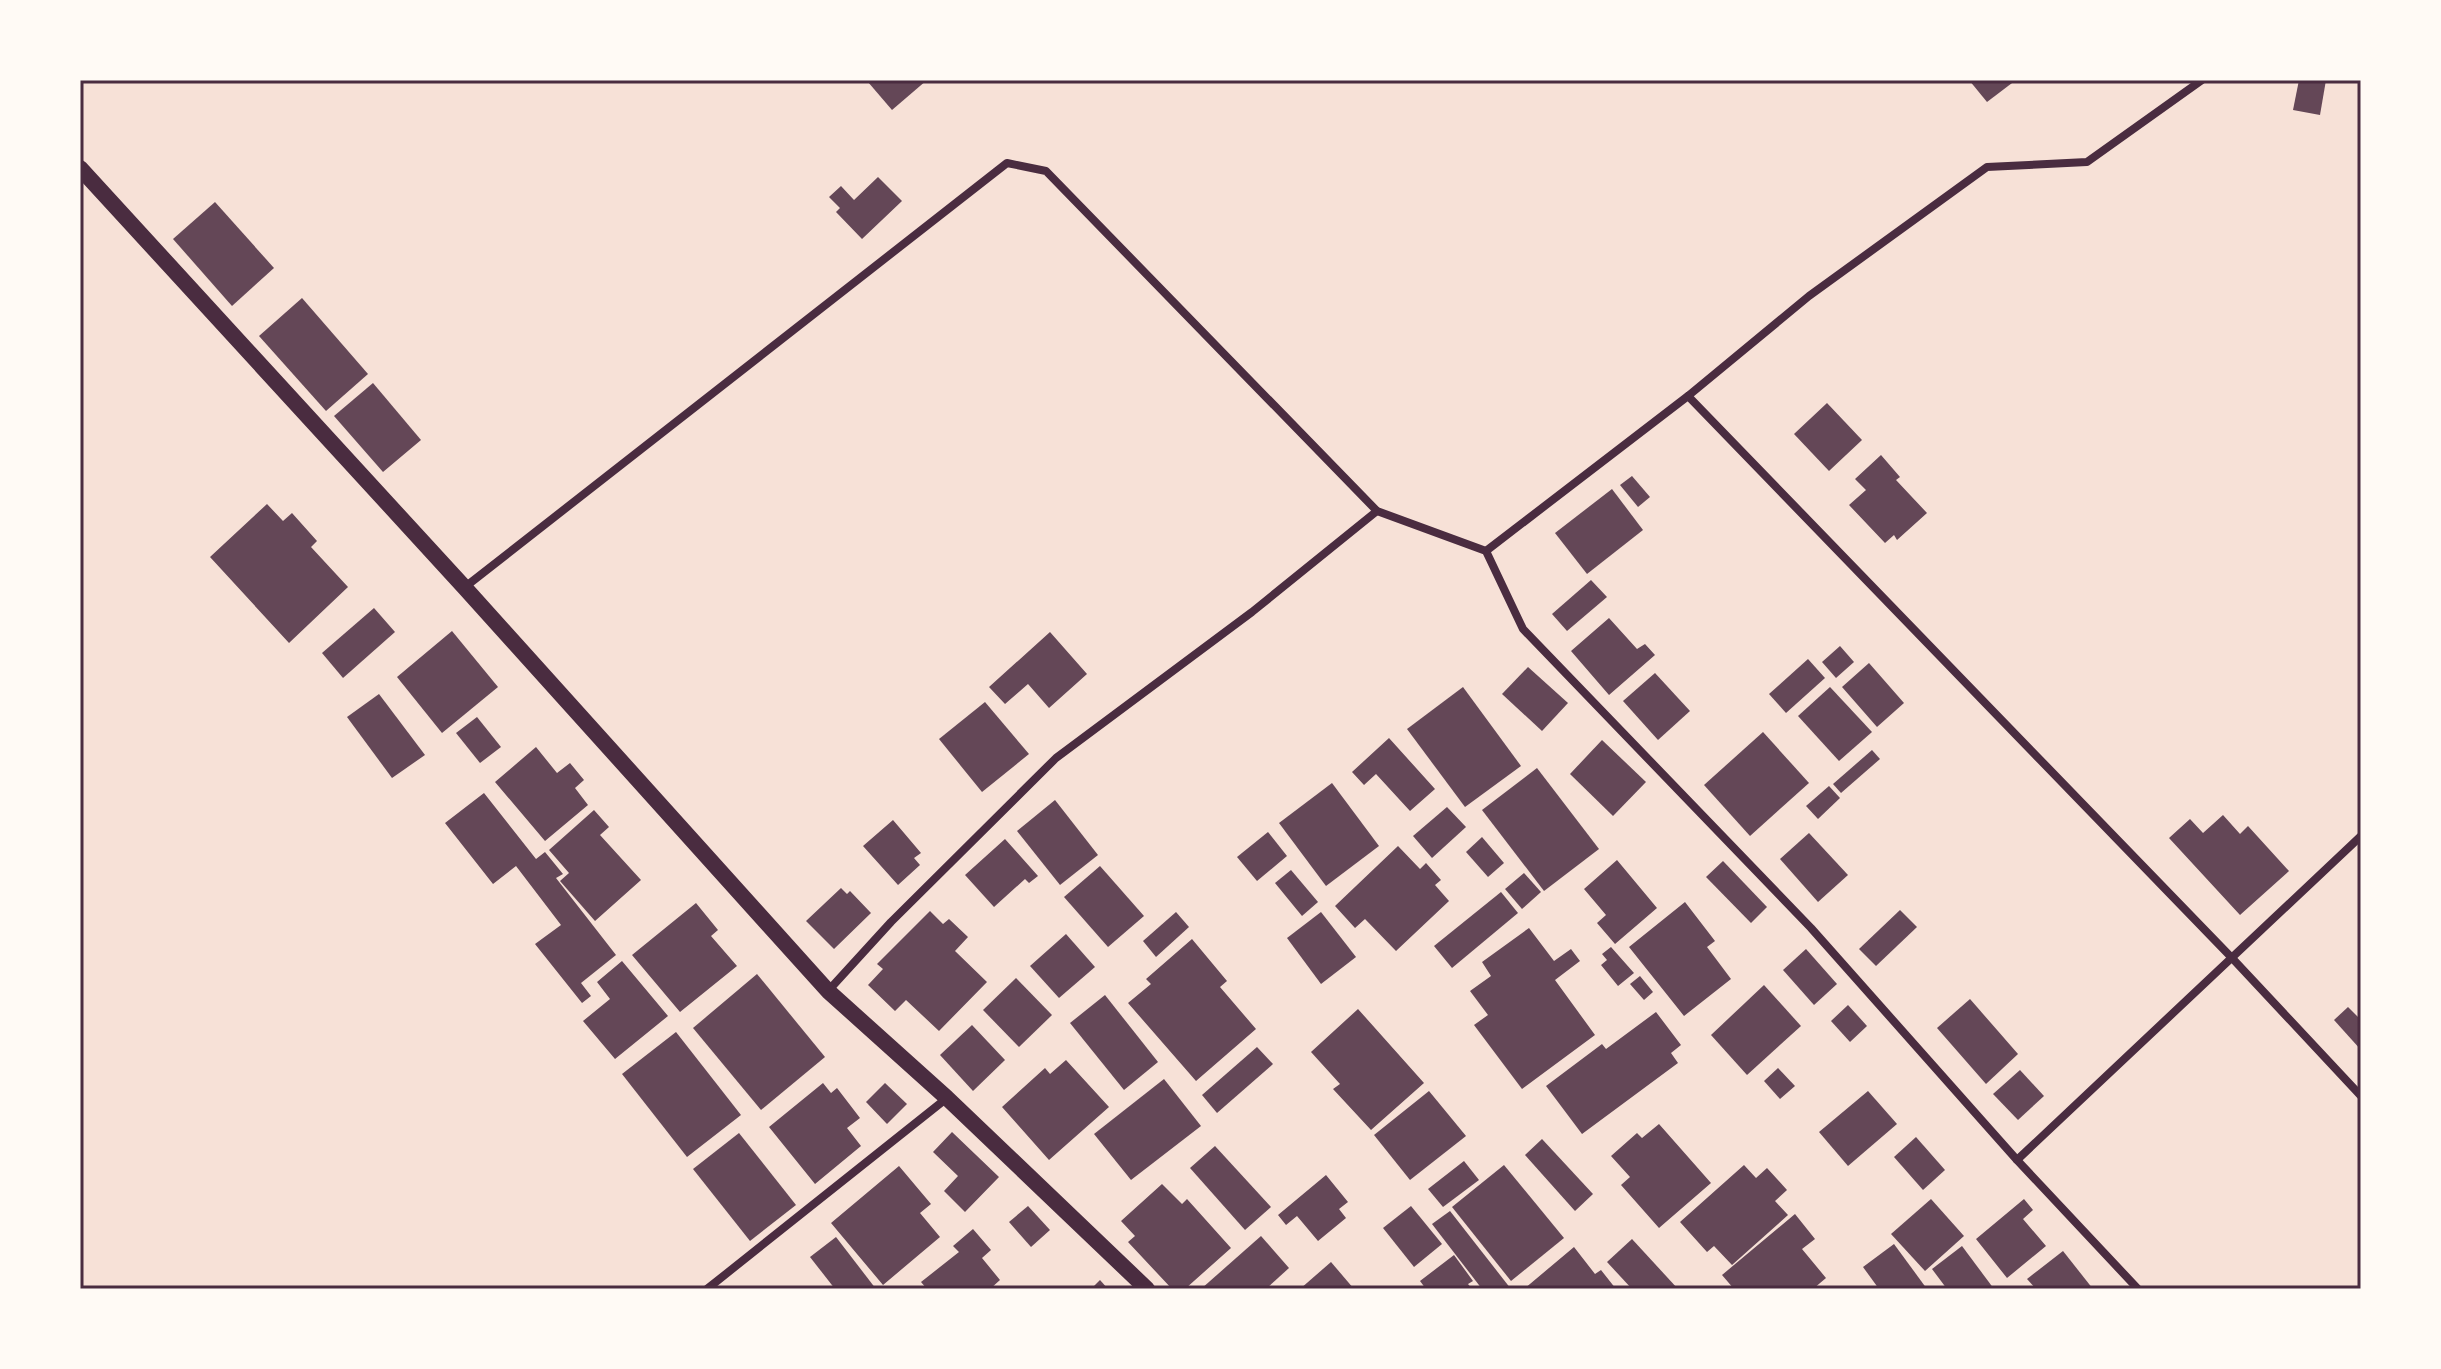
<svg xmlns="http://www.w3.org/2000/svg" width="2441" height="1369" font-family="Helvetica,sans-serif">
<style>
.building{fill:#644757}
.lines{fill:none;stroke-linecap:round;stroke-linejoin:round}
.minor{stroke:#4a2c40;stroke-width:8}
.secondary{stroke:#4a2c40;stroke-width:16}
.neatline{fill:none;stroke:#4a2c40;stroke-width:3}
</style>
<rect width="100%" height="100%" fill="#f7e1d7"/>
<g class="building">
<polygon points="870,80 927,80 892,110 868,82"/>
<polygon points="1969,80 2016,80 1987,102"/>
<polygon points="2299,80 2326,80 2320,115 2293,110"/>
<polygon points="878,177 902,201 862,239 836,212 840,208 829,197 841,186 854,200"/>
<polygon points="215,202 274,268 232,306 173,239"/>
<polygon points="302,298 368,374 326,411 259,336"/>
<polygon points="373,383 421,440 383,472 334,416"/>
<polygon points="1827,403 1862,440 1829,471 1794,434"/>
<polygon points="1881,455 1900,477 1896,480 1927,513 1897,540 1894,535 1885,543 1849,505 1866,490 1855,479"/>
<polygon points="1632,476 1650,497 1638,507 1620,485"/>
<polygon points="1612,489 1643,530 1587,574 1555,533"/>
<polygon points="267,504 283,521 292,513 317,541 311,547 348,587 289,643 210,557"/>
<polygon points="1591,580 1607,597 1567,631 1552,614"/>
<polygon points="374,608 395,632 343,678 322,653"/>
<polygon points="1609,618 1637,649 1645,644 1655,655 1609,695 1571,651"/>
<polygon points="452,631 498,687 442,733 397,677"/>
<polygon points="1050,632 1087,674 1049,708 1028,684 1005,704 989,687"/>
<polygon points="1840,646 1854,662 1836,678 1822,662"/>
<polygon points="1808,659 1825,678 1786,713 1769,694"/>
<polygon points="1869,663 1904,703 1877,727 1842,687"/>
<polygon points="1528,667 1568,703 1542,731 1502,694"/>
<polygon points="1655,673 1690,711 1658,740 1623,701"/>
<polygon points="1463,687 1521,766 1465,807 1407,729"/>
<polygon points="1830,687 1872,732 1839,761 1798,716"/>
<polygon points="379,694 425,755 392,778 347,717"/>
<polygon points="985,702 1029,754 982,792 939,739"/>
<polygon points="477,717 501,747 480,763 456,733"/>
<polygon points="1763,732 1809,783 1750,836 1704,785"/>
<polygon points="1389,738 1435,789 1410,811 1376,774 1364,785 1352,772"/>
<polygon points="1602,740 1646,782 1613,816 1570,774"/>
<polygon points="536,747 557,773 570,763 584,780 575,788 588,805 545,841 495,782"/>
<polygon points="1872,750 1880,759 1841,793 1833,784"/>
<polygon points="1537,768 1599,849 1544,891 1482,810"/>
<polygon points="1332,783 1379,846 1326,886 1279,823"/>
<polygon points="1829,786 1840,798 1818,819 1806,806"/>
<polygon points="484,793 536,859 545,852 563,874 556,878 616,955 581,983 591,996 582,1003 535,944 561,925 516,866 493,884 445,823"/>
<polygon points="1055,800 1098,855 1060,885 1017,831"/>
<polygon points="1447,807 1466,827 1432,858 1413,836"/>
<polygon points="594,810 609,827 600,835 641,880 595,921 560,881 569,873 549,850"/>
<polygon points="2223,815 2240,834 2248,826 2289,871 2240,915 2169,838 2190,819 2203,833"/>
<polygon points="893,820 921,853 914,858 920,865 898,885 863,846"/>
<polygon points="1268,832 1287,856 1257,881 1237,857"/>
<polygon points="1809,833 1848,875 1818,902 1780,859"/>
<polygon points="1482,837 1504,863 1488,877 1466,852"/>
<polygon points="1005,839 1038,876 1029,883 1025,879 994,907 965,875"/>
<polygon points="1398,846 1420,869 1426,863 1441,880 1435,885 1449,901 1396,951 1365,919 1355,928 1335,906"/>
<polygon points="1617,860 1657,908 1615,944 1597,923 1606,915 1584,889"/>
<polygon points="1723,861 1767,907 1751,923 1706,877"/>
<polygon points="1100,866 1144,916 1108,947 1064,897"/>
<polygon points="1291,870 1318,902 1302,916 1275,883"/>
<polygon points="1524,873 1541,892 1522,909 1505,889"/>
<polygon points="841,888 847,894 850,891 871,913 834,949 806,921"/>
<polygon points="1501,892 1518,913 1452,968 1434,946"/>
<polygon points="1685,902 1715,941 1707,947 1731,979 1684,1016 1629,947"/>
<polygon points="696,903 718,930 711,936 737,966 680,1012 632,955"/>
<polygon points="1900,910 1917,927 1876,966 1859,949"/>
<polygon points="930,911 943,924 949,919 968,937 955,951 987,982 939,1031 906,1000 895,1011 868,985 883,969 877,964"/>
<polygon points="1176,912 1189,927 1156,957 1143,941"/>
<polygon points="1321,912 1356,957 1321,984 1287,938"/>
<polygon points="1529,928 1554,961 1571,949 1580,961 1555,980 1595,1035 1522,1089 1474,1025 1488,1015 1470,991 1491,976 1482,962"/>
<polygon points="1066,934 1095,967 1059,998 1030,966"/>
<polygon points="1192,939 1227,981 1220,987 1256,1029 1196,1081 1128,1003 1151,984 1146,979"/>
<polygon points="1611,947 1634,973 1618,986 1601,965 1607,960 1602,954"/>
<polygon points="1806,949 1837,984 1814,1005 1783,970"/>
<polygon points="622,961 668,1016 615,1059 583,1021 610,999 597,982"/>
<polygon points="757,974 825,1057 761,1110 693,1028"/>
<polygon points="1640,976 1653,992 1644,1000 1630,984"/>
<polygon points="1016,978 1052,1015 1019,1047 983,1010"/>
<polygon points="1764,985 1801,1026 1747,1075 1711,1035"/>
<polygon points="1105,995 1158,1062 1124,1090 1070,1023"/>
<polygon points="1970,999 2018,1054 1986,1084 1937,1028"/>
<polygon points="1848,1005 1867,1026 1850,1042 1831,1021"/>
<polygon points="2348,1007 2361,1020 2361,1050 2334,1020"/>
<polygon points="1358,1009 1424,1083 1371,1130 1333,1089 1340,1084 1311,1052"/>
<polygon points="1656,1012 1681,1045 1671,1053 1678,1063 1582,1134 1546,1086 1602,1044 1606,1049"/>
<polygon points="972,1025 1005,1060 973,1091 940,1055"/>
<polygon points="676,1032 741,1115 687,1157 622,1074"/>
<polygon points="1257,1047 1273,1064 1217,1113 1202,1095"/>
<polygon points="1066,1060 1109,1107 1049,1160 1002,1107 1045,1068 1050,1074"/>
<polygon points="1778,1068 1795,1086 1780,1099 1764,1081"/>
<polygon points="2020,1070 2044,1096 2018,1120 1993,1094"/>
<polygon points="1164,1079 1201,1126 1131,1180 1094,1134"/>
<polygon points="823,1083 831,1093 837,1088 860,1118 847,1128 861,1146 815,1184 769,1127"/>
<polygon points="885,1083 907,1104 887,1124 866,1102"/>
<polygon points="1429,1091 1466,1136 1410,1180 1374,1135"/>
<polygon points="1868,1091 1897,1124 1848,1166 1819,1132"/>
<polygon points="1659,1124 1711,1183 1659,1228 1621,1185 1630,1177 1611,1156 1637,1133 1642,1138"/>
<polygon points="952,1132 999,1177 965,1212 944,1191 958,1176 933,1152"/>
<polygon points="739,1133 796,1205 750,1241 693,1169"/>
<polygon points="1916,1137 1945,1170 1923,1190 1894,1157"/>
<polygon points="1542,1139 1593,1194 1575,1211 1525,1155"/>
<polygon points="1215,1146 1271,1207 1245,1230 1190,1168"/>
<polygon points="1464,1161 1479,1180 1443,1207 1428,1189"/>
<polygon points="1504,1165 1564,1238 1511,1281 1452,1207"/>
<polygon points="1744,1165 1756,1178 1767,1168 1787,1190 1775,1201 1788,1215 1732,1265 1714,1246 1707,1252 1680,1222"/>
<polygon points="899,1166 931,1204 920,1213 940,1237 883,1285 831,1223"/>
<polygon points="1326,1175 1348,1202 1339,1209 1346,1218 1318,1241 1297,1216 1286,1225 1278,1215"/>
<polygon points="1162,1184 1182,1204 1187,1199 1231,1248 1185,1289 1172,1289 1128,1242 1135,1236 1121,1221"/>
<polygon points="1931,1199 1964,1236 1925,1271 1891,1234"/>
<polygon points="2024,1199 2033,1210 2023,1219 2046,1246 2007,1278 1976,1239"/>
<polygon points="1028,1206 1050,1230 1031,1247 1009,1222"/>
<polygon points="1411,1206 1442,1244 1414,1267 1383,1228"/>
<polygon points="1450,1211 1511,1289 1482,1289 1432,1224"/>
<polygon points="1795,1214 1815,1239 1802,1249 1826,1278 1813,1289 1734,1289 1722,1275"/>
<polygon points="973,1229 991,1250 982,1258 1000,1280 990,1289 927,1289 921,1282 959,1252 953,1246"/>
<polygon points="1261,1236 1289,1268 1266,1289 1201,1289"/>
<polygon points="836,1237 876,1289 835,1289 810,1257"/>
<polygon points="1632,1239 1678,1289 1632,1289 1607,1262"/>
<polygon points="1894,1244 1927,1289 1879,1289 1863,1267"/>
<polygon points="1962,1246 1994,1289 1947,1289 1932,1269"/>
<polygon points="1574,1247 1595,1274 1601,1270 1616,1289 1524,1289"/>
<polygon points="2063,1251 2093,1289 2036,1289 2027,1279"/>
<polygon points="1454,1255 1473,1281 1468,1284 1472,1289 1426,1289 1420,1281"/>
<polygon points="1331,1262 1354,1289 1300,1289"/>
<polygon points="1100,1280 1108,1289 1091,1289"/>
</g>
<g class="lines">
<g class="minor">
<polyline points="1688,396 2232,958 2361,1096"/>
<polyline points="1486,551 1688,396 1809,296 1987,167 2087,162 2202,80"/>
<polyline points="465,587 1007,163 1046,171 1377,511 1486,551 1523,629 1811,928 2017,1160 2138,1289"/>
<polyline points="828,991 891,922 1056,758 1252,612 1377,511"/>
<polyline points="2017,1160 2361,836"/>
<polyline points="707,1289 947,1098"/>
</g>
<polyline class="secondary" points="80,168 465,588 828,991 947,1098 1147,1289"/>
</g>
<rect width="2441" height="1369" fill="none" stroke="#fffaf5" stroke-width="164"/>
<rect x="82" y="82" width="2277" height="1205" class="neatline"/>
</svg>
